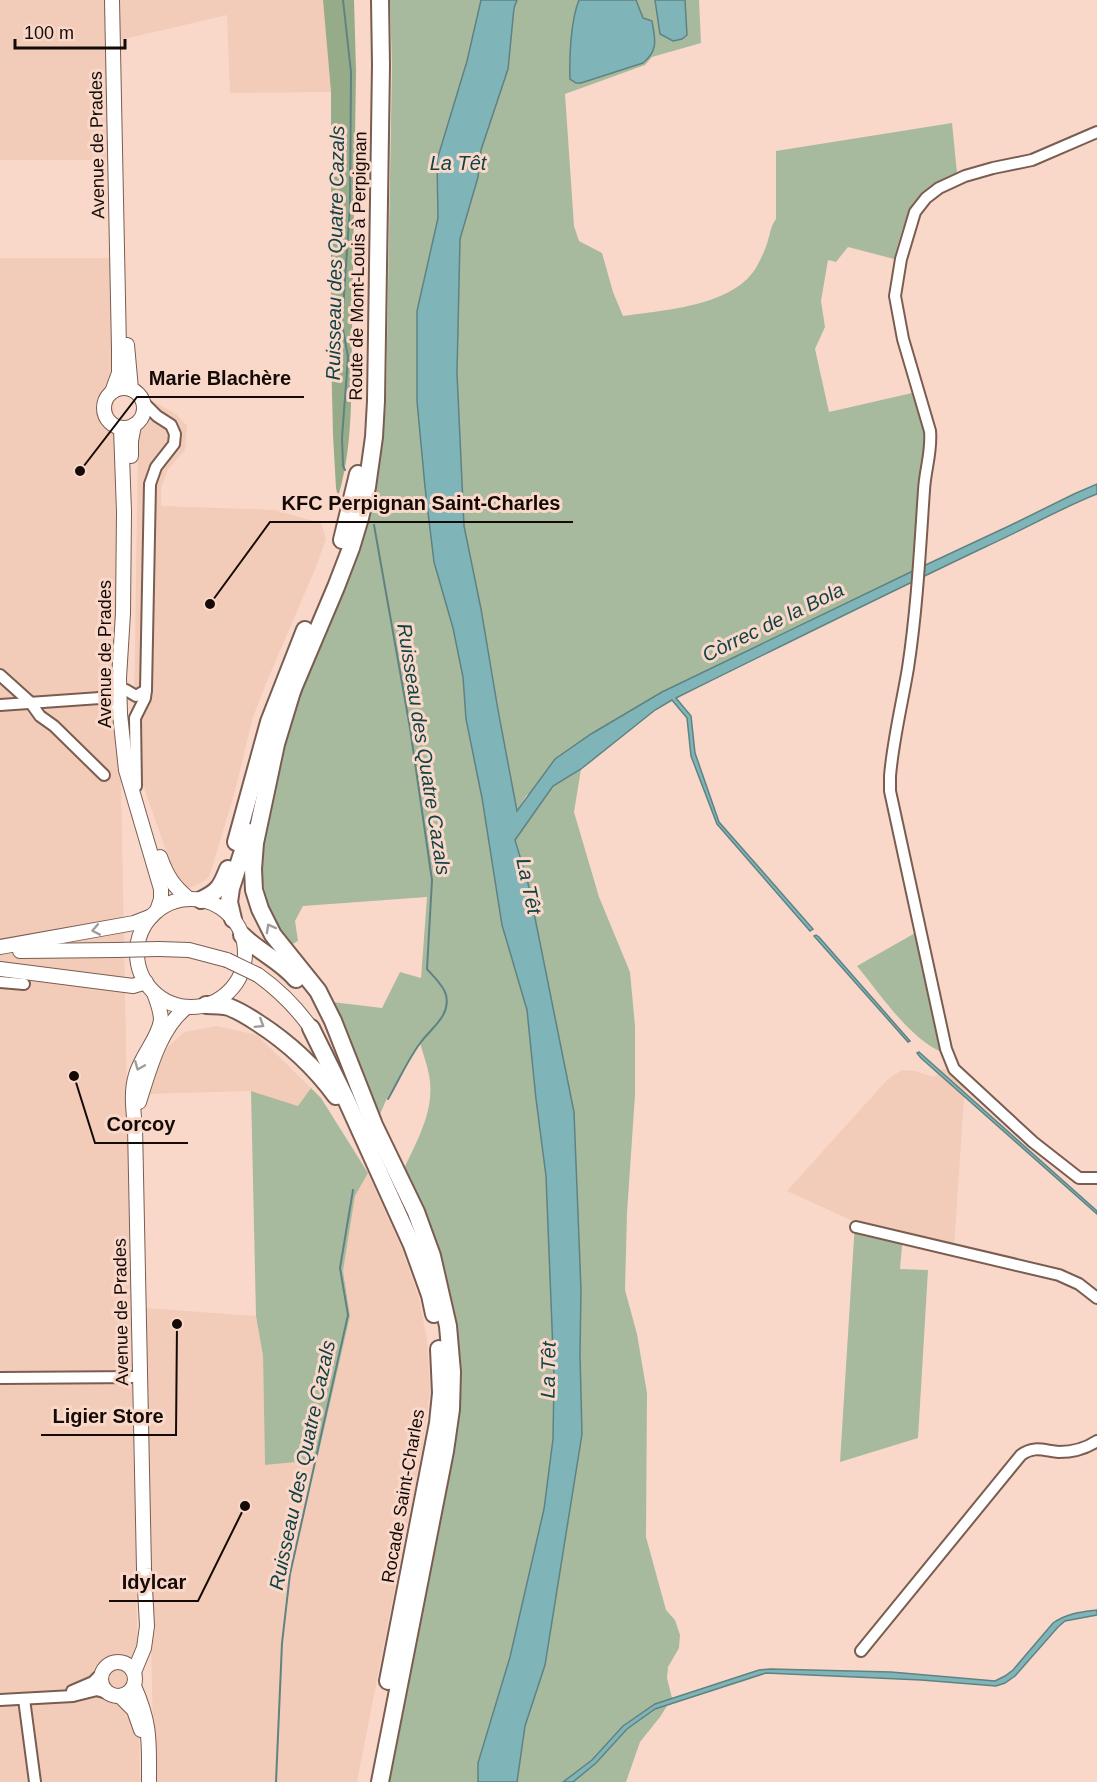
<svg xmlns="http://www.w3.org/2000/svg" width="1097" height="1782" font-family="Arial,sans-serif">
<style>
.built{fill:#f3cbb9}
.green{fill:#a8ba9e}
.forest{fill:#96ac88}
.water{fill:#7fb5b8;stroke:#5f8283;stroke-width:1.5}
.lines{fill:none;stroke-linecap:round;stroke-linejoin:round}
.stream{stroke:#5f8283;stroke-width:2}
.minor-casing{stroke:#7a5d51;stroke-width:14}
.major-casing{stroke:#7a5d51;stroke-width:16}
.highway-casing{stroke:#7a5d51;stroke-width:20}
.minor{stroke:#fff;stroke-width:10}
.major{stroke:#fff;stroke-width:14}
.highway{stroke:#fff;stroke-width:16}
.major-bridge-casing{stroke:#7a5d51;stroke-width:16;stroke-linecap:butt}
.major-bridge{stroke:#fff;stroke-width:14}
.oneway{stroke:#a19d9b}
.labels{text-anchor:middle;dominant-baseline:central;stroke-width:6;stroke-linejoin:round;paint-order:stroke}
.street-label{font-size:18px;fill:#140a06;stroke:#f9d8ca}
.water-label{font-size:20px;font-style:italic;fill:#114346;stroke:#f9d8ca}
.leader{fill:none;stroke:#140a06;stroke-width:2}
.callout-dot{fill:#140a06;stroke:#f9d8ca;stroke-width:2}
.callout-label{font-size:20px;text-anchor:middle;font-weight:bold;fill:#140a06;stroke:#f9d8ca;stroke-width:6;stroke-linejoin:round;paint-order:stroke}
</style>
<rect width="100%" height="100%" fill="#f9d8ca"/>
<g class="built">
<polygon points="0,0 106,0 110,160 0,160"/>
<polygon points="119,0 323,0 331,92 230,93 227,15 120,40"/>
<polygon points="0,258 111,258 140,1782 0,1782"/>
<polygon points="147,398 176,414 187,426 185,450 168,469 161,488 161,506 275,510 321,523 326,539 316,567 268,679 253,717 235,791 212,868 208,878 204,881 192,887 186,888 179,881 172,868 143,785 134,710 138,444 139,434 147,423"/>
<polygon points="217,1026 257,1035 311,1088 298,1106 251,1091 148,1094 163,1052 184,1032"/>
<polygon points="943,1069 951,1070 965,1083 954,1247 855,1222 787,1191 888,1079 902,1070 915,1071 934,1077"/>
<polygon points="368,1173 402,1249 419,1298 427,1340 430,1392 422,1449 357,1782 154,1782 144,1308 256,1316 263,1356 265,1465 317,1460 350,1316 343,1271 355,1196"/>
</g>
<g class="green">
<path d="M390,0H481L467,61L437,160L438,218L417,311V401L425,487L434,562L453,628L463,677L466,719L482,798L502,925L527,1010L536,1099L546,1176L554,1377L553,1439L544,1509L510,1657L478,1763V1782H387L460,1372C457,1327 451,1282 434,1240C425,1217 413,1195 402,1173C416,1142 436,1110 429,1075C427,1064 423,1054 420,1043L387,1098L378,1119L332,1002L382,1008L400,972L421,978L427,897L303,906L295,921L298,941L289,946L269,914L262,876V850L294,708L329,629L360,551L376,489L383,438L386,402L392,66Z"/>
<path d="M517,0H579L572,37L569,64L643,18L636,0H655L660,34L687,35L685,0H699L701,43L652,57L645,65L565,94L574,226L579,241L602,253L613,292L623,316C665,310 735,306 757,266C761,258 766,249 768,240C771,231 770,228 776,219V151L952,123L957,173C950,176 942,179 936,183C908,200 902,230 894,259L848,247L836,262L828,260L821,301L825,327L815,349L829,412L912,393L924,432L925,442L923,458L918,483L913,571L662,692L526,796L517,811L498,710L481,609L464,526L457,373L460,239L478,177L481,150L489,123L514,8Z"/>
<polygon points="581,769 574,812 599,897 630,972 635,1026 635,1095 627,1213 625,1290 637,1334 647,1393 646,1537 666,1610 675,1620 680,1635 679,1648 668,1667 667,1678 672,1698 660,1717 640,1742 626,1782 517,1782 525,1726 545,1665 582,1434 580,1354 581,1290 574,1112 528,883 515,840 553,786"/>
<path d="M917,932L943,1053C908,1037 881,995 857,966Z"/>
<polygon points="311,1088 321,1098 368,1173 355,1196 343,1271 350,1316 317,1460 265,1465 263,1356 256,1316 251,1091 298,1106"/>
<polygon points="855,1222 903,1234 900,1269 928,1270 918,1438 840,1462"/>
</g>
<path class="forest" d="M323,0H354L356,71L351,404C350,436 347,467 338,497L336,488L333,435L331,350V92Z"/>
<g class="water">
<path d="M481,0H517L514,8L508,69L481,150L478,177L460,239L457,373L464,526L481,609L498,710L517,811L555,759L591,734L662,692L917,569L1009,526L1074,494L1097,484V494C1059,509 1023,530 985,547C882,596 779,647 676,698L691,716L695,753L719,822L813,929L810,931L717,824L691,756L687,718L672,700L655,710L581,769L553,786L515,840L528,883L574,1112L581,1290L580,1354L582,1434L545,1665L525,1726L517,1782H478V1763L510,1657L544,1509L553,1439L554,1377L546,1176L536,1099L527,1010L502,925L482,798L466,719L463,677L453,628L434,562L425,487L417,401V311L438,218L437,160L467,61Z"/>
<path d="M579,0H636L643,18L652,21C655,39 659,50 643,63L581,83H576L570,79C569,58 571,19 579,0Z"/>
<polygon points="655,0 685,0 687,35 682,39 673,41 660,34"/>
<polygon points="816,935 819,937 910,1041 908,1042 814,936"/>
<polygon points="919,1052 1097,1211 1097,1214 921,1058 917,1053"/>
<path d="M1097,1610V1615L1065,1621L1058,1627L1015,1676L1005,1683L996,1686L921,1680L766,1673L655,1709L627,1729L596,1763L573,1782H563L592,1760L623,1726L655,1704L759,1670L770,1669L891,1672L995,1681L1005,1676L1013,1670L1053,1623C1067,1613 1081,1612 1097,1610Z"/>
</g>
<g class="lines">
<g class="stream">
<polyline points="343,0 351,72 350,206 342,324 348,357 342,438 343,466 345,470"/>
<path d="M374,525L410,728L432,880L427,969C433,976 444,986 446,995C451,1016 431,1028 421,1042C408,1059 399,1080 388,1099"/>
<polyline points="276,1782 282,1643 290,1574 348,1315 340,1268 353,1190"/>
</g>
<defs>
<g id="minor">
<path d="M1097,132L1032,160L993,168L965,176L939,188L926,198L915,212L901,259L895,296L903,339L930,431C932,452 925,470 924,490C920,549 917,609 908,668C902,704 893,740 890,776V791L946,1049L954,1069L1033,1142L1079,1178H1097"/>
<polyline points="0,675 30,702 40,716 54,726 104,775"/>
<polyline points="126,690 136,696 146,690"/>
<polyline points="100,698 114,687 119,678"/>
<polyline points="0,705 100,698 114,706 120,714"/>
<polyline points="136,786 135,718 145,698 146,690 150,484 156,467 174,444 175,434 171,425 157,416 144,403"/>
<polyline points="0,982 24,984"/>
<polyline points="856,1227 1059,1275 1079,1284 1097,1298"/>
<polyline points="0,1378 140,1377"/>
<path d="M861,1651L1021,1455C1034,1445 1045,1451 1059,1452C1074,1452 1085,1449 1097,1441"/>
<polyline points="72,1691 93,1682 102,1673"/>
<polyline points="24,1699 35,1782"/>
<polyline points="0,1700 73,1696 97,1690 107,1693"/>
</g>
<g id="major">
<polyline points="112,0 119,349 119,373 112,392"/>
<polyline points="127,345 131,389"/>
<circle cx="124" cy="408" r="20"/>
<polyline points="121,428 124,512 123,613 119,678 120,714 126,770 161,889 161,899 157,911"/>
<polyline points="131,456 131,441 134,425"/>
<path d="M160,857C167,876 173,886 189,899"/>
<circle cx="191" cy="953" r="54"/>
<polyline points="0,947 134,923 152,916"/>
<polyline points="159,949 189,950 227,960"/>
<polyline points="20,951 116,950"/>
<polyline points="0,969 133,986 146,982"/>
<path d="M258,975C279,990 296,1007 311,1028"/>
<path d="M139,1102C149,1071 160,1027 187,1007"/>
<circle cx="118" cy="1679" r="17"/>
<path d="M134,1672L144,1648L147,1626L144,1569L135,1126C133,1109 131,1090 136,1075C141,1056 159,1038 161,1020C161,1011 157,1001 154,993"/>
<path d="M134,1686C151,1724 149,1742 149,1782"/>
<polyline points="121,1697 134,1710 141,1730"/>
</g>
<g id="highway">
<polyline points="342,540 358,474"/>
<polyline points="293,688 276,744 255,843 253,869 254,890 260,909 273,935 318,991 333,1021 374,1125 416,1212 432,1256 448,1326 452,1372 451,1409 445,1451 380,1782"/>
<polyline points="289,698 336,587 351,548 360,518 367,487 374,437 376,401 381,65 380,0"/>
<polyline points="236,842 269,722 305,630"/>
<path d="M201,900C218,892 221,887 228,869"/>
<polyline points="233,919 229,902 231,888 249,832"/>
<path d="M242,935C259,952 281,961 296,979"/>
<path d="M206,1005C213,1005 222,1005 229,1007C239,1011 249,1017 258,1023C289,1043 314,1066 336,1096"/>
<polyline points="311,1028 345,1097 412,1245 430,1295 434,1314"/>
<polyline points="388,1681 438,1423 441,1393 439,1349"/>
</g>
</defs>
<use href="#minor" class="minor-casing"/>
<use href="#major" class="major-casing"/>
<use href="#highway" class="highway-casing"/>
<use href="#minor" class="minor"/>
<use href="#major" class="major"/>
<use href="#highway" class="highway"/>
<defs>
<g id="major-bridge">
<polyline points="116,950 159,949"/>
<polyline points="227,960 258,975"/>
</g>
</defs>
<use href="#major-bridge" class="major-bridge-casing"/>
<use href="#major-bridge" class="major-bridge"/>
</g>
<defs><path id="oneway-chevron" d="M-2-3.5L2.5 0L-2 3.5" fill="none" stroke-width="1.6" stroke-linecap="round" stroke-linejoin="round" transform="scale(1.5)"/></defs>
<g class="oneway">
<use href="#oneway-chevron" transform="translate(270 928) rotate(-119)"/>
<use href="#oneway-chevron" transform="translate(96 930) rotate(169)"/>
<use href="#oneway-chevron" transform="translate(260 1024) rotate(32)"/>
<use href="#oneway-chevron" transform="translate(139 1066) rotate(112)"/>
</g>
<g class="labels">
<g class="street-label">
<text transform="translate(97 145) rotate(-91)">Avenue de Prades</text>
<text transform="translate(358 266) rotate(-89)">Route de Mont-Louis à Perpignan</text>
<text transform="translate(105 654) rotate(-90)">Avenue de Prades</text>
<text transform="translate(121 1312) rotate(-91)">Avenue de Prades</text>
<text transform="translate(403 1496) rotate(-80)">Rocade Saint-Charles</text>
</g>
<g class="water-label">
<text x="458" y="163">La Têt</text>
<text transform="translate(335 253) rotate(-89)">Ruisseau des Quatre Cazals</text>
<text transform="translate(773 622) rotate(-26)">Còrrec de la Bola</text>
<text transform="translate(424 749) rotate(81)">Ruisseau des Quatre Cazals</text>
<text transform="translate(529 886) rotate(78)">La Têt</text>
<text transform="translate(548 1370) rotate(-89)">La Têt</text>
<text transform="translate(302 1465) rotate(-78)">Ruisseau des Quatre Cazals</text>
</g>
</g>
<path class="leader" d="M80 471L137 397H304M210 604L270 522H573M74 1076L95 1143H188M177 1324L176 1435H41M245 1506L198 1601H109"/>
<g class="callout-dot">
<circle cx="80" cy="471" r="6"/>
<circle cx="210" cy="604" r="6"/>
<circle cx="74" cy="1076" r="6"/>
<circle cx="177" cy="1324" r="6"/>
<circle cx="245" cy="1506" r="6"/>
</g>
<g class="callout-label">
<text x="220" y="385">Marie Blachère</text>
<text x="421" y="510">KFC Perpignan Saint-Charles</text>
<text x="141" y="1131">Corcoy</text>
<text x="108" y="1423">Ligier Store</text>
<text x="154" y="1589">Idylcar</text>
</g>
<path d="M15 39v9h110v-9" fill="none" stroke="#140a06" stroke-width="3"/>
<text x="24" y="39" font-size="18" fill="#140a06" stroke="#f9d8ca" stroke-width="4.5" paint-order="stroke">100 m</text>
</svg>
